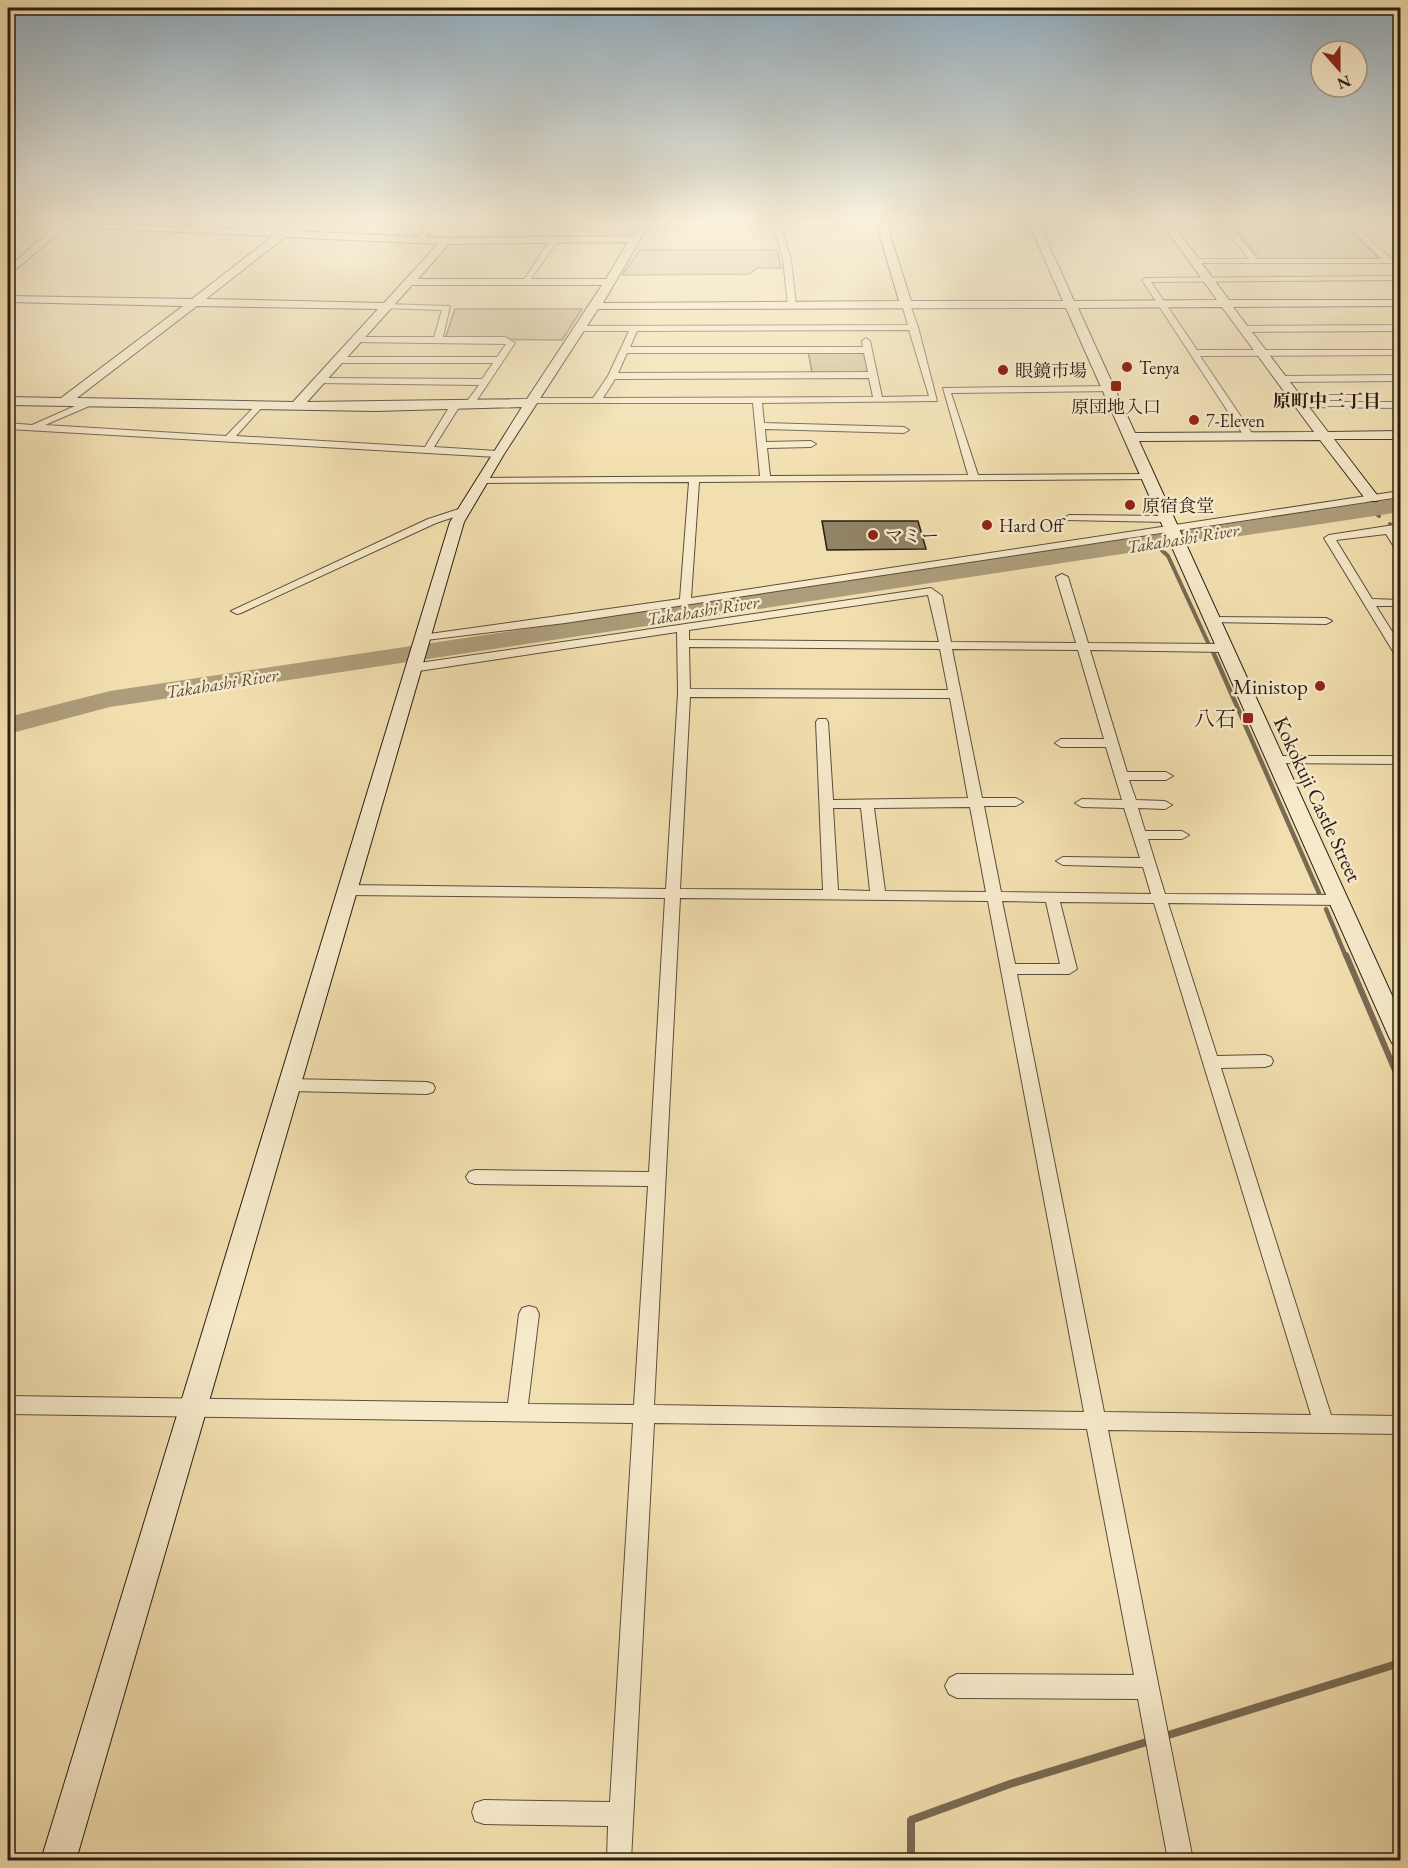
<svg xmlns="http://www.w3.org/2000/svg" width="1408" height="1868" font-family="'EB Garamond','Noto Serif JP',serif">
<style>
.green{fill:#d0be95;stroke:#7c6e56;stroke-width:1.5}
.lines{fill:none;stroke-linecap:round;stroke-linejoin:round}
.stream-far3{stroke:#796a53;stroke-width:4}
.stream-far2{stroke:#796a53;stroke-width:4.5}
.stream-far1{stroke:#796a53;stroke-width:6}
.stream{stroke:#796a53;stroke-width:8}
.river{fill:#ae9d7b;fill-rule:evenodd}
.building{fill:#928266;stroke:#291e16;stroke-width:1.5}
.street-casing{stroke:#5b4e3c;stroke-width:2}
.secondary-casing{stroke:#291e16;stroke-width:2}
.street{fill:#f7eacb;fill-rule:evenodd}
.secondary{fill:#f7eacb;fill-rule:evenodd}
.poi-dot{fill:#8f2418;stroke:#f7eacb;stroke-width:2}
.labels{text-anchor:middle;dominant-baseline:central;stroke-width:5;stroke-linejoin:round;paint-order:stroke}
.far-poi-label{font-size:18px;fill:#291e16;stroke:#f7eacb;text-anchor:start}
.far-neighbourhood-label{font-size:18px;font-weight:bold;fill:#291e16;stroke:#f7eacb}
.far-water-label{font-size:18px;font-style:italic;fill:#584a39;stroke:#f7eacb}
.poi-label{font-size:21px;fill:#291e16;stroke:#f7eacb;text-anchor:end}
.street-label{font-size:21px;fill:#291e16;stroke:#f7eacb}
</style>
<rect width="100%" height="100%" fill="#f2dfaf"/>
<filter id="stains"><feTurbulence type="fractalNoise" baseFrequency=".00333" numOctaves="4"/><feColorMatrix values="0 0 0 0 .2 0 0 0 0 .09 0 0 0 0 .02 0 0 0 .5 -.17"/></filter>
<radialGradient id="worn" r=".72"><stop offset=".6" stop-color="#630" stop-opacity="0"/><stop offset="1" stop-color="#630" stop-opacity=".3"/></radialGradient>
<g class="green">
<polygon points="1227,219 1340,219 1378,258 1264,260 1259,258"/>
<polygon points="640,250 777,250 781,268 757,268 750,274 622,275"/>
<polygon points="455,309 582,309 562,340 445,339"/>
<polygon points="808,351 862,351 867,354 871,370 865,372 812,373"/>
</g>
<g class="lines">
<g class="stream-far3">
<polyline points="1370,509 1379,516"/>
<polyline points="1390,524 1400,539"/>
<polyline points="1155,544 1168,556 1210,647"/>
</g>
<g class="stream-far2">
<polyline points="1210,645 1319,893"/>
<polyline points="1326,909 1346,957"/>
</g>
<polyline class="stream-far1" points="1346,955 1400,1082"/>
<g class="stream">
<polyline points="1162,1737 1400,1663"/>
<polyline points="911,1860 911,1820 1010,1784 1153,1740"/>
</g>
<polygon class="river" points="1400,498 1400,512 110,707 8,734 8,717 110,691"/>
</g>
<polygon class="building" points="822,521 918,521 926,549 827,550"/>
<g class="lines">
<defs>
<g id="street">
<polygon points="66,219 74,219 67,226 61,226"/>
<polygon points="428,219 435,219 424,241 418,241"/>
<polygon points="772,219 779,219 780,222 856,219 851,223 781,226 791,260 796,305 792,307 788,305 783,260"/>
<polygon points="1217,219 1224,219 1257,259 1382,259 1341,219 1349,219 1391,259 1400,259 1400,263 1192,263 1195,259 1249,259"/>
<polygon points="1395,219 1400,219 1400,222 1397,222"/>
<polygon points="552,237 559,239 528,283 522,283"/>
<polygon points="1400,276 1400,280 1151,282 1197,350 1400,350 1400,355 1200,356 1254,436 1249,439 1244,436 1142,280 1146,278"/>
<path d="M906,303L910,305L918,327L937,401L762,403L764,423L904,427L909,430L904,433L765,429L766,442L811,441L816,444L811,447L767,448L770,476L968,475L943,388L1110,386L1113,387V391L951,393L978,475L1149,474L1154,477L1153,479L699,482L691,598L1400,491V497L565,623L418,641V637L422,635L680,599L689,482L482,483L477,480L478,478L760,476L753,403H530L528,401L533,398H593L608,376L629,331H579L575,328L576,326L908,325L902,305ZM909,330L929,396L882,397L870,341L866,338L862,341L863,347H630L637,331ZM627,353H864L868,372L618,373ZM869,378L873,397L603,398L615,379Z"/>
<polygon points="384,304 450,306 443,337 505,337 515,343 473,406 470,407 465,404 479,385 316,383 316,379 319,378 482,379 493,363 337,363 333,360 337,357 497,357 506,344 352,342 351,340 355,337 434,337 442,310 381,308 380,306"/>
<polygon points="1400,325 1400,331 1243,332 1239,329 1243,326"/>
<polygon points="1400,375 1400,381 1283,382 1279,379 1283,376"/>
<polygon points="91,399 96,402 94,404 45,425 226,436 259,402 264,405 236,436 425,447 451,404 456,401 461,404 434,447 497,451 502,454 497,457 8,429 8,423 32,425"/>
<polygon points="1303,402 1400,402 1400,408 1300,407 1300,403"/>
<polygon points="462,508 467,511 466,513 436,523 241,613 237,614 231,611 428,519"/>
<polygon points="1069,515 1169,516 1174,519 1169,522 1065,520 1064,518"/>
<polygon points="1394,525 1400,526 1400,534 1396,534 1400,540 1400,551 1396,550 1386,534 1336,540 1372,599 1400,600 1400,606 1376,606 1400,644 1400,657 1394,653 1324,538 1329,535"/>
<path d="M1062,574L1068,577L1088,643L1224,644L1230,648L1224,652L1090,650L1127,772H1166L1173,776L1166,780H1129L1136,800L1165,801L1172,805L1165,809L1138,808L1145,831H1182L1189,835L1182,839H1148L1165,894L1341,895L1348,900L1341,905L1168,903L1217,1056L1265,1055L1271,1057L1273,1061L1271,1065L1265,1067L1221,1068L1331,1415L1400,1416V1434L1108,1430L1193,1860H1168L1138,1699L957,1698L949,1694L945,1686L949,1678L957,1674L1134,1675L1087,1429L654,1423L631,1860H607L608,1826L484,1824L475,1821L472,1812L475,1803L484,1800L610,1802L633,1423L8,1414V1396L508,1403L519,1314L522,1308L529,1306L536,1308L539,1314L528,1404L634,1405L648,1186L475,1184L469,1182L466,1177L469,1172L475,1170L649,1172L665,898L347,895L340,890L347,885L666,889L678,693L677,632L412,672L406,668L412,664L931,588L942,596L951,642L1076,643L1056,577ZM928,595L939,642L689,640V630ZM689,647L940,649L948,690L690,689ZM952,649L1078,650L1104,739H1061L1055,743L1061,747H1106L1122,800L1082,799L1075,803L1082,807L1124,808L1140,858L1063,857L1056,861L1063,865L1143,867L1151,894L1001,892L984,806H1016L1023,802L1016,798H982ZM690,697L950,698L968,798L833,800L828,722L826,719H818L816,722L823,890L680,889ZM970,807L986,892L885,891L874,808ZM833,808H861L870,891L838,890ZM680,898L988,901L1084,1412L654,1405ZM1002,901L1046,902L1060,964H1015ZM1060,902L1154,903L1311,1415L1104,1412L1017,974H1069L1077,969Z"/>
<polygon points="1212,617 1326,618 1332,621 1326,624 1208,622 1206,620"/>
<polygon points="1275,756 1400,756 1400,764 1270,763 1268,760"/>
<polygon points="289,1079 427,1082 433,1084 435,1088 433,1092 427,1094 289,1091 283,1089 281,1085 283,1081"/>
</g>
<path id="secondary" d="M294,219H305L292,231L446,238L632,236L642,219H652L603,303L899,301L875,219H885L911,301H1063L1027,219H1037L1074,301L1217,300L1159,219H1169L1229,300H1400V306L1233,307L1328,432L1400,431V439H1334L1377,495V501H1367L1320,440L1139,441L1400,1013V1045L1392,1043L1389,1037L1066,308L598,309L504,454L464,522L76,1860H41L450,522L522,407L375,411L8,405V397L61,398L183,306L8,302V296L192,299L273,236L66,227L8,276V268L54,227H8V221L280,231ZM285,237L438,244L384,303L206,299ZM628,242L606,279H418L449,244ZM412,285H602L527,399L307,402ZM197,306L378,309L293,402L77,398ZM1222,307L1314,432L1135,433L1078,308Z"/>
</defs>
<use href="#street" class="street-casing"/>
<use href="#secondary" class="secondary-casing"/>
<use href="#street" class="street"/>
<use href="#secondary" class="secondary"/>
</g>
<linearGradient id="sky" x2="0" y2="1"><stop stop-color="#91abbc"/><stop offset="0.46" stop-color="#f9f1db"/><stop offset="1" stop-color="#f9f1db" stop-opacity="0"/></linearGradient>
<rect width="1408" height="480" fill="url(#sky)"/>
<g class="poi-dot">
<circle cx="1127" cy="367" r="6"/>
<circle cx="1003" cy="370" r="6"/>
<rect x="1110" y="380" width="12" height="12" rx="3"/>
<circle cx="1194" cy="420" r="6"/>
<circle cx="1130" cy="505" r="6"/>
<circle cx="987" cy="525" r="6"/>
<circle cx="873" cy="535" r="6"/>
<circle cx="1320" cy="686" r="6"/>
<rect x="1242" y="712" width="12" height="12" rx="3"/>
</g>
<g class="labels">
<g class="far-poi-label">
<text x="1139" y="367">Tenya</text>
<text x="1015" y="370">眼鏡市場</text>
<text x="1116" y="406" text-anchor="middle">原団地入口</text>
<text x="1206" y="420">7-Eleven</text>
<text x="1142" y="505">原宿食堂</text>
<text x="999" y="525">Hard Off</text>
<text x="885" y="535">マミー</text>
</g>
<g class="far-neighbourhood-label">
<text x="1327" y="400">原町中三丁目</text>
</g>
<g class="far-water-label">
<text transform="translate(1183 538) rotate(-9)">Takahashi River</text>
<text transform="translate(703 610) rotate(-9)">Takahashi River</text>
<text transform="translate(222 683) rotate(-9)">Takahashi River</text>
</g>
<g class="poi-label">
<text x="1308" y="686">Ministop</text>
<text x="1236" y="718">八石</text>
</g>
<g class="street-label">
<text transform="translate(1318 799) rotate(65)">Kokokuji Castle Street</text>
</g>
</g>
<rect width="1408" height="1868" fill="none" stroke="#f2dfaf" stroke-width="30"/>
<rect x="9" y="9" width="1390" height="1850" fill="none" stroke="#291e16" stroke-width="3"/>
<rect x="15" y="15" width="1378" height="1838" fill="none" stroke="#291e16" stroke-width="1.5"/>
<g transform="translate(1339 69) rotate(159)"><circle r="28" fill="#f7eacb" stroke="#a59883" stroke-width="1.5"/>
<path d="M0-4.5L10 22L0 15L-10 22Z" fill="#8f2418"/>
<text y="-9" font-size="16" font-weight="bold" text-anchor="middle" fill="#291e16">N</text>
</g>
<rect width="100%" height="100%" filter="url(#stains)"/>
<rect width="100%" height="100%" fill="url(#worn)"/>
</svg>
